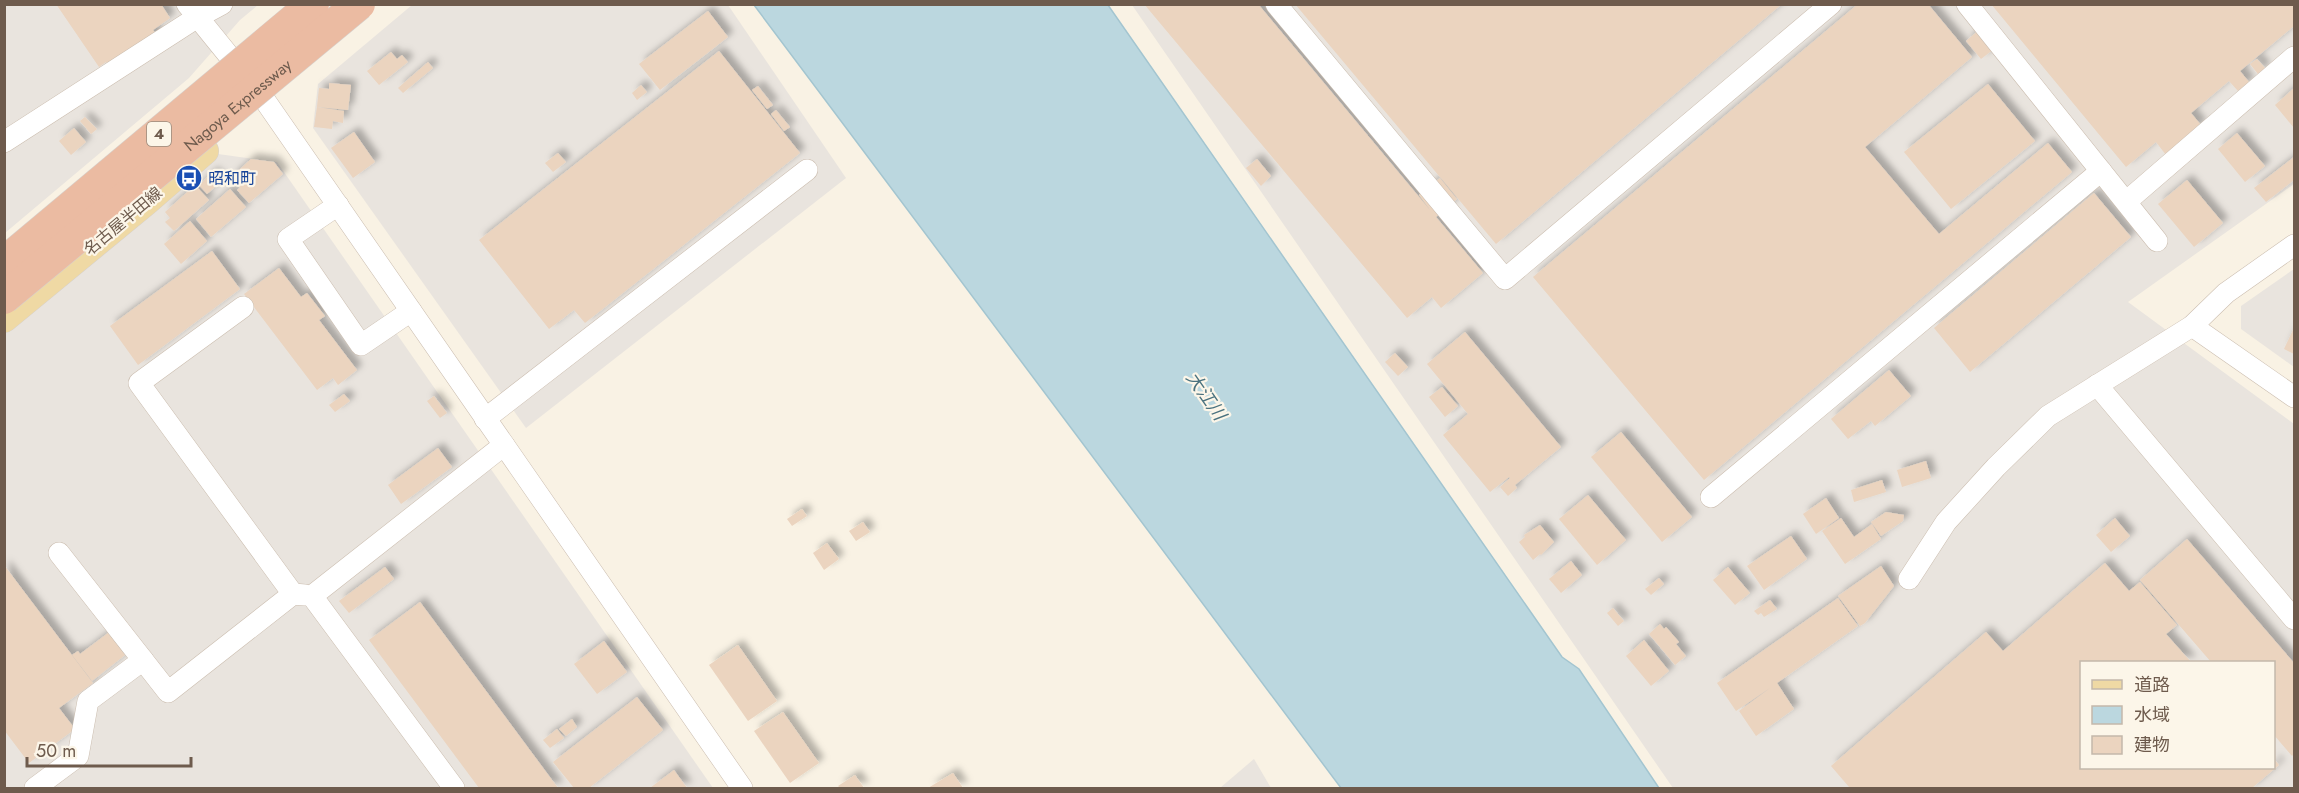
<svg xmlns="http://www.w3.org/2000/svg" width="2299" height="793" font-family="Jost,'Noto Sans JP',sans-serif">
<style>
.industrial{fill:#e9e4de;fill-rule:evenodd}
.water{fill:#bbd7df;stroke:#a3c5d0;stroke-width:1.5}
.building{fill:#ebd4bf;filter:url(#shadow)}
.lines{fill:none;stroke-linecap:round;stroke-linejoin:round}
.minor-casing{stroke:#cbbdaf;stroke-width:22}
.major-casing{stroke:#d6d1cd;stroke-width:28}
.minor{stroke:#fff;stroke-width:21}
.major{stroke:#efd9a4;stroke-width:27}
.highway-bridge-casing{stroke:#d6d1cd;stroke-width:33;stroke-linecap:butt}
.highway-bridge{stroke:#ebbba2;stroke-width:32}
.labels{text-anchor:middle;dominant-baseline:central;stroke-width:4.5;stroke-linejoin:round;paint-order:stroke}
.shield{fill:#fcf6e9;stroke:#998a7c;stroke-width:1.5}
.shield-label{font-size:15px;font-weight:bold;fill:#6e5b4d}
.street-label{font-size:16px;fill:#6e5b4d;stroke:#fcf6e9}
.transit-label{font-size:16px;fill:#164399;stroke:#fcf6e9;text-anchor:start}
.water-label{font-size:18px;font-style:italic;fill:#4a727f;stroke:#fcf6e9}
</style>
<defs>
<filter id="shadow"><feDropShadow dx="5.5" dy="-5.5" stdDeviation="3" flood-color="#0004"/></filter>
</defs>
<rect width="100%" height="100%" fill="#f9f2e4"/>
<g class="industrial">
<polygon points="5,5 258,5 240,20 189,78 5,233"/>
<polygon points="412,5 728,5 846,178 526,428 313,128 318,84"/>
<path d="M1132,5H2294V184L2128,302L2294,424V788H1673ZM2082,662H2274V768H2082Z"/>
<polygon points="218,154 277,162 713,788 5,788 4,333"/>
<polygon points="2294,269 2294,367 2241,329 2241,306"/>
<polygon points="1254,759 1271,788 1220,788"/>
</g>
<polygon class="water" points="754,5 1108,5 1562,657 1579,669 1659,788 1341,788"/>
<g class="building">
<polygon points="56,4 161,4 170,18 153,30 159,38 112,71 106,62 99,67"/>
<polygon points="1144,4 1258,4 1430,210 1419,195 1440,178 1457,199 1436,217 1483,273 1441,308 1432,297 1407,318"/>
<polygon points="1295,4 1782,4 1496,244"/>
<polygon points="1858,4 1928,4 1972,57 1865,147 1939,234 2048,143 2072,172 1704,480 1533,277"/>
<polygon points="1991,4 2294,4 2294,26 2240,71 2249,82 2238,91 2229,81 2191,113 2201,125 2166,155 2156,142 2126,167"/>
<polygon points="708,11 728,37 660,90 639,64"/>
<polygon points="1979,30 1994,49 1981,59 1966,41"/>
<polygon points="719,51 800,153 585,323 574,310 549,329 479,240"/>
<polygon points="391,52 397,59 402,55 408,62 379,85 367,71"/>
<polygon points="2257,59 2265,68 2258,74 2250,64"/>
<polygon points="428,62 433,68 403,93 398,88"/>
<polygon points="329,83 351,85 348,110 317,107 319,88 329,89"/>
<polygon points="1988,84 2035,141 1951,209 1904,152"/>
<polygon points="641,85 647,92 637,100 632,93"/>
<polygon points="758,86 773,105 767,109 752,90"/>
<polygon points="2294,88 2294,128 2275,105"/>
<polygon points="317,107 344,111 343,123 333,121 332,129 314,127"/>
<polygon points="776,110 790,127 784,131 771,114"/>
<polygon points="85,117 97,129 91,134 80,121"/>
<polygon points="74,128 86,142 71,155 59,141"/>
<polygon points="354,132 375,162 353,178 331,148"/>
<polygon points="2237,133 2265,166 2245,182 2218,149"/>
<polygon points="558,153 566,162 553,172 545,163"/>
<polygon points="2294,157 2294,180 2266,202 2254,188"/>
<polygon points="251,159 274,162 283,174 249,203 237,190 240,188 231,177"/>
<polygon points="1257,159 1271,176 1261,186 1246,168"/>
<polygon points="213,172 222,181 207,194 199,185"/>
<polygon points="2187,180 2223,223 2194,247 2158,204"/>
<polygon points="195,185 209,200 174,231 165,222 170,218 165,212"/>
<polygon points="230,189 246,207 211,237 196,219"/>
<polygon points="2094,193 2131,237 1970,372 1934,328"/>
<polygon points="190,221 207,241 181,264 164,244"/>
<polygon points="212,251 240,289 138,365 110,326"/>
<polygon points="279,268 301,297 307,293 325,316 319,320 357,370 338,385 333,378 317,390 244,294"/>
<polygon points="2294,328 2294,354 2284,349"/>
<polygon points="1465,332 1561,447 1515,485 1517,488 1508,496 1500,487 1510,478 1509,477 1490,492 1443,435 1468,414 1427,364"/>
<polygon points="1395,353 1408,367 1398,376 1385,362"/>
<polygon points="1889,370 1911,396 1875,426 1871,421 1848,439 1831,419"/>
<polygon points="1442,387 1458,406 1445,417 1429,397"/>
<polygon points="344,394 350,401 335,412 329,405"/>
<polygon points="434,396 447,413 440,418 427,401"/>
<polygon points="1621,432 1692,517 1662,542 1591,457"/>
<polygon points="438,448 452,467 401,504 388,485"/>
<polygon points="1926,461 1931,478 1902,487 1897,470"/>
<polygon points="1882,480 1886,492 1854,502 1851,490"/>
<polygon points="1588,495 1626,540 1597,565 1559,519"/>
<polygon points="1826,498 1839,518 1816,534 1803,514"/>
<polygon points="802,509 807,516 792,526 787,519"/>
<polygon points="1886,512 1904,515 1903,521 1881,536 1871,522"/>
<polygon points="1841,518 1854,537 1872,524 1881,539 1845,564 1822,531"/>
<polygon points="2115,518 2130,536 2111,552 2096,535"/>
<polygon points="863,522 870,532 856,541 849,531"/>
<polygon points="1540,525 1554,542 1541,555 1540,554 1533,560 1519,542 1525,537 1524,535"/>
<polygon points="1791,536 1807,559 1764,590 1747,566"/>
<polygon points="2187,539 2294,663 2294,754 2292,756 2274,735 2274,662 2211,662 2140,580"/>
<polygon points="827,543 839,559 824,570 813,553"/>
<polygon points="1571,561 1582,575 1561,593 1549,579"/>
<polygon points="2105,563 2129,591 2140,582 2177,625 2166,634 2191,662 2082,662 2082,768 2274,768 2274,759 2279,765 2252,788 1847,788 1849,787 1831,766 1986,632 2003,651"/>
<polygon points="4,565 93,683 59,708 75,729 29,763 4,730"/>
<polygon points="1881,566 1894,586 1865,623 1860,626 1838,596"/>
<polygon points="385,567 394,579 349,613 339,601"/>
<polygon points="1728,567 1750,593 1735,605 1713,580"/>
<polygon points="1659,578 1664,584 1651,595 1645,589"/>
<polygon points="1838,598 1858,626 1777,683 1794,709 1756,736 1739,711 1770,688 1736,711 1717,683"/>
<polygon points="1770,600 1777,609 1764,617 1761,613 1758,615 1754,611"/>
<polygon points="420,602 558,788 479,788 369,640"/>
<polygon points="1613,608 1624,621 1618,626 1607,613"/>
<polygon points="1660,624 1664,629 1666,627 1679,642 1676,644 1686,656 1675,665 1649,634"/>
<polygon points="108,633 125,655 92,681 72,655 78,651 80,654"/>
<polygon points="1644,640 1669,671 1651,686 1626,656"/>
<polygon points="604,641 627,672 597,694 574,664"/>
<polygon points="738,645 777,701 748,721 709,665"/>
<polygon points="637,697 663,730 589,788 574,788 553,762"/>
<polygon points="783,712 819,763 790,783 754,731"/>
<polygon points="572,719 577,727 566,736 559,729"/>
<polygon points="557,729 564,738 550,748 543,740"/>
<polygon points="674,770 687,788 650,788"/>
<polygon points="953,773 963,788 928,788"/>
<polygon points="855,775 864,788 840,788 838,786"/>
</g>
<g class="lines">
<defs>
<g id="minor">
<polyline points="187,4 264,99 742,788"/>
<polyline points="1276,4 1505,279 1831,4"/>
<polyline points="1967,4 2157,241"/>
<polyline points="4,142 196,18 222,4"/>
<polyline points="2127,201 2294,57"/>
<polyline points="338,205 288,239 361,345 411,311"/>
<polyline points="243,307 139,383 293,594"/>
<polyline points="2192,326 2294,397"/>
<polyline points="2097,385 2294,619"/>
<polyline points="485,419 807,170"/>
<polyline points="1711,497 2101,171"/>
<polyline points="59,553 168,692 293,594 305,595"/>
<polyline points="1909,579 1946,522 1996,467 2048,416 2192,326 2226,293 2294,245"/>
<polyline points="35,788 78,756 88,701 143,660"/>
<polyline points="454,788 312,596 504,445"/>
</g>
<polyline id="major" points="4,319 146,202 205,151"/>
</defs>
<use href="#minor" class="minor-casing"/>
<use href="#major" class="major-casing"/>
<use href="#minor" class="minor"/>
<use href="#major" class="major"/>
<defs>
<g id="highway-bridge">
<polyline points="4,263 313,4"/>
<path id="s1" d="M4,298L359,4"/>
</g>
</defs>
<use href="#highway-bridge" class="highway-bridge-casing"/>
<use href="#highway-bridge" class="highway-bridge"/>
</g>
<defs>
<symbol id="bus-disc" viewBox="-11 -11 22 22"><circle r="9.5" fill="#1a4fb4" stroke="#fcf6e9"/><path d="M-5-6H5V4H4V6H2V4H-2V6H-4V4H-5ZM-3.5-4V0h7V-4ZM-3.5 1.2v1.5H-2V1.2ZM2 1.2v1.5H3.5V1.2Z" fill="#fff"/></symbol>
</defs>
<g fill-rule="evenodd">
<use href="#bus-disc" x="174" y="163" width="30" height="30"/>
</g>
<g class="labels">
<rect class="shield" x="147" y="122" width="24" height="24" rx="4.5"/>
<g class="shield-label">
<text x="159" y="134">4</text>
</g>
<g class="street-label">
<text stroke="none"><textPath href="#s1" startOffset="303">Nagoya Expressway</textPath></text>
<text transform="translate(123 221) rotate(-40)">名古屋半田線</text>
</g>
<g class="transit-label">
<text x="208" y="178">昭和町</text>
</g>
<g class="water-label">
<text transform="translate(1206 396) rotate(55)">大江川</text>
</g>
</g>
<rect width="2299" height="793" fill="none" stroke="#6e5b4d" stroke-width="12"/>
<rect x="2080" y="661" width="195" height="108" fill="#fcf6e9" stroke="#c3b8ab" stroke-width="1.5"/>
<rect x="2092" y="680" width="30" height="9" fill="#efd9a4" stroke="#c3b8ab" stroke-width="1.5"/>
<text x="2134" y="691" font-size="18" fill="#6e5b4d">道路</text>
<rect x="2092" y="706" width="30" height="18" fill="#bbd7df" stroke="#c3b8ab" stroke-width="1.5"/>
<text x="2134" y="721" font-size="18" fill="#6e5b4d">水域</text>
<rect x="2092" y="736" width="30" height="18" fill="#ebd4bf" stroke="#c3b8ab" stroke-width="1.5"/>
<text x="2134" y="751" font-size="18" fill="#6e5b4d">建物</text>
<path d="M27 757v9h164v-9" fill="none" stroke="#6e5b4d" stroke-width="3"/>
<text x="36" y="757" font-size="18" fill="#6e5b4d" stroke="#fcf6e9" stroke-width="4.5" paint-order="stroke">50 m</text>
</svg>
